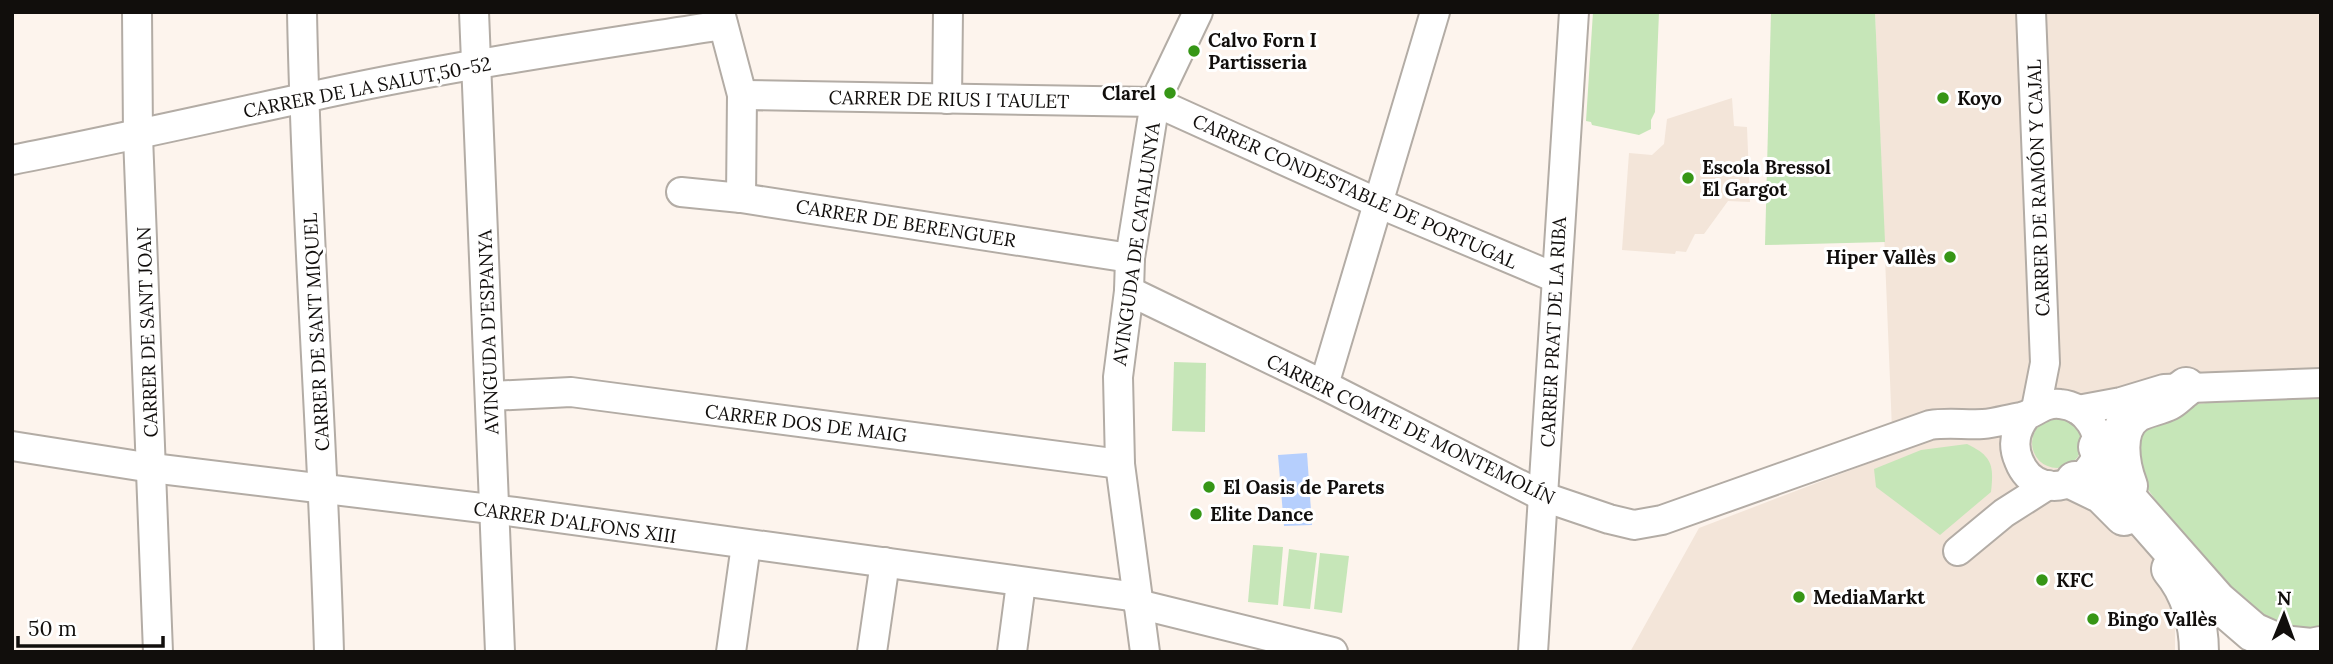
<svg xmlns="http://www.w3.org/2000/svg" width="2333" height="664" font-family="Lora,serif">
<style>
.built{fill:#f3e5d9}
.green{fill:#c6e6b8}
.water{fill:#b6cffd}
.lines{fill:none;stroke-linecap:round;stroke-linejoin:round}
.minor-casing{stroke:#b3aca5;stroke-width:32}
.highway-casing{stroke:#b3aca5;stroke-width:42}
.minor{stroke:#fff;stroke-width:28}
.highway{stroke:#fff;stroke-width:38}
.poi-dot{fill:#369616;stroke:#fff;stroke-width:2.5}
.labels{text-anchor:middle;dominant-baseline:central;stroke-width:6;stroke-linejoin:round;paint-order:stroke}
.poi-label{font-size:19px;font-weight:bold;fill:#110e0c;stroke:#fff;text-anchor:start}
.street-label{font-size:19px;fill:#110e0c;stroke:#fff}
</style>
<rect width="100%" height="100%" fill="#fdf4ed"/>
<g class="built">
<polygon points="1875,12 2321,12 2321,397 2206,403 2148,410 2064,445 2157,565 2175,615 2175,652 1630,652 1699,528 1893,454"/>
<polygon points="1732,98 1734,126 1747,127 1750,202 1728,201 1704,234 1695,234 1686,252 1676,251 1675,254 1622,250 1629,153 1652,155 1664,144 1667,119"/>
</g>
<g class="green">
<polygon points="1593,12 1659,12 1655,112 1651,120 1651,129 1639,135 1592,125 1591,122 1586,121"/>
<polygon points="1771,12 1875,12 1885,242 1765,245"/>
<polygon points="1174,362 1206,363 1205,432 1172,431"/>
<polygon points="2321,397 2321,633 2290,633 2253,617 2208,573 2134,470 2135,443 2148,410 2206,403"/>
<circle cx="2057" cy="443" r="25"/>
<path d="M1967,444C1992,456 1994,465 1991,492L1940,535L1876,487L1874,469L1921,450Z"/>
<polygon points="1253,545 1283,547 1278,605 1248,602"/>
<polygon points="1289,549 1317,553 1310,609 1283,606"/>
<polygon points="1320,553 1349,556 1342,613 1314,609"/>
</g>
<polygon class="water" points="1307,453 1312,525 1284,526 1278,455"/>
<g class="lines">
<defs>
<g id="minor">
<polyline points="137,12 138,136 158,652"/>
<path d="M302,12C306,226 323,438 329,652"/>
<polyline points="474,12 500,652"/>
<polyline points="720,12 742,95 741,198"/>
<polyline points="2031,12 2045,363 2036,409"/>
<polyline points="742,95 1155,102 1378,203 1556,278"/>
<polyline points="947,99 948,12"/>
<path d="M12,160C110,141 206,119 304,98C442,67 583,47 723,25"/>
<polyline points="681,192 741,198 1130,258"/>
<path d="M1129,291L1324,385L1544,497L1609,519L1634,525L1662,520L1930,425C1948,422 1965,425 1983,424C1996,423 2008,419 2021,417C2035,414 2043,402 2060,404C2073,405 2084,412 2091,423C2122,473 2040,514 2019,461C2012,445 2015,430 2026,416"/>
<polyline points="1324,385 1435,12"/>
<polyline points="491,396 571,392 1120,464"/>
<polyline points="2078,410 2121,402 2164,389 2321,383"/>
<polyline points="12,446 152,468 515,512 1137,597"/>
<polyline points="1958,551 2004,513 2048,485"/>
<polyline points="1138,604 1333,652"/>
<polyline points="731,652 746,545"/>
<polyline points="872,652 885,562"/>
<polyline points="1012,652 1021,583"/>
<polyline points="1145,652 1120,464 1118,377 1129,291 1130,258 1155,102 1198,12"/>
<polyline points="1533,652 1574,12"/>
</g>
<g id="highway">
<polyline points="2098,447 2114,484 2217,601 2253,632 2282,645 2311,648 2321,646"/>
<polyline points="2075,481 2102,494 2124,516"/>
<path d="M2128,486C2120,465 2113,428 2136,413C2146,407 2158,406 2168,401C2174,398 2180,391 2186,387"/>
<path d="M2171,569C2190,591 2199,623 2199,652"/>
</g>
</defs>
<use href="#minor" class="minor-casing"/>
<use href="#highway" class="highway-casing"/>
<use href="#minor" class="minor"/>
<use href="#highway" class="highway"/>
</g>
<g class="poi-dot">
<circle cx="1194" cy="51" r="7"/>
<circle cx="1170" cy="93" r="7"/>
<circle cx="1943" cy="98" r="7"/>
<circle cx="1688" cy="178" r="7"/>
<circle cx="1950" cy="257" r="7"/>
<circle cx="1209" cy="487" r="7"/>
<circle cx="1196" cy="514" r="7"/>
<circle cx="2042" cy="580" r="7"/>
<circle cx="1799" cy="597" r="7"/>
<circle cx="2093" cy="619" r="7"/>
</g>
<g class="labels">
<g class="poi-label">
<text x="1208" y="40">Calvo Forn I<tspan x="1208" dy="22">Partisseria</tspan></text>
<text x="1156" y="93" text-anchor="end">Clarel</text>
<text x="1957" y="98">Koyo</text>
<text x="1702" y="167">Escola Bressol<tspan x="1702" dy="22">El Gargot</tspan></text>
<text x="1936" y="257" text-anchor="end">Hiper Vallès</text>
<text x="1223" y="487">El Oasis de Parets</text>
<text x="1210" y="514">Elite Dance</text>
<text x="2056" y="580">KFC</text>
<text x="1813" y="597">MediaMarkt</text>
<text x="2107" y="619">Bingo Vallès</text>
</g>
<g class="street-label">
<text transform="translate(367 87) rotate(-11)">CARRER DE LA SALUT,50-52</text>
<text transform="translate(949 99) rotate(1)">CARRER DE RIUS I TAULET</text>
<text transform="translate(2038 188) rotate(-92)">CARRER DE RAMÓN Y CAJAL</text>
<text transform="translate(1355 191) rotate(24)">CARRER CONDESTABLE DE PORTUGAL</text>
<text transform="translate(906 223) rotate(9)">CARRER DE BERENGUER</text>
<text transform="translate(1136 244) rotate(-82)">AVINGUDA DE CATALUNYA</text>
<text transform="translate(147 332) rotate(-92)">CARRER DE SANT JOAN</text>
<text transform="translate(316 332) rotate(-93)">CARRER DE SANT MIQUEL</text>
<text transform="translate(488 332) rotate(-92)">AVINGUDA D'ESPANYA</text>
<text transform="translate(1553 332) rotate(-87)">CARRER PRAT DE LA RIBA</text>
<text transform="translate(806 423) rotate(7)">CARRER DOS DE MAIG</text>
<text transform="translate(1411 429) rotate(26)">CARRER COMTE DE MONTEMOLÍN</text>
<text transform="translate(575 522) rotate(8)">CARRER D'ALFONS XIII</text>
</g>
</g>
<rect width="2333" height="664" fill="none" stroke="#110e0c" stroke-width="28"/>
<g transform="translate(2284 615) rotate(1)" stroke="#ffffff" stroke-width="5" paint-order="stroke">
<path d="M0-5L12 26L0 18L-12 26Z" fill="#110e0c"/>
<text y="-10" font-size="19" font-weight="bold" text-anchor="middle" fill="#110e0c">N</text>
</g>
<path d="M18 636v10h145v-10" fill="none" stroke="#110e0c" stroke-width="3.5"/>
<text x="28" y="636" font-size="21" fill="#110e0c" stroke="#ffffff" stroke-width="5" paint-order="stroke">50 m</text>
</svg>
